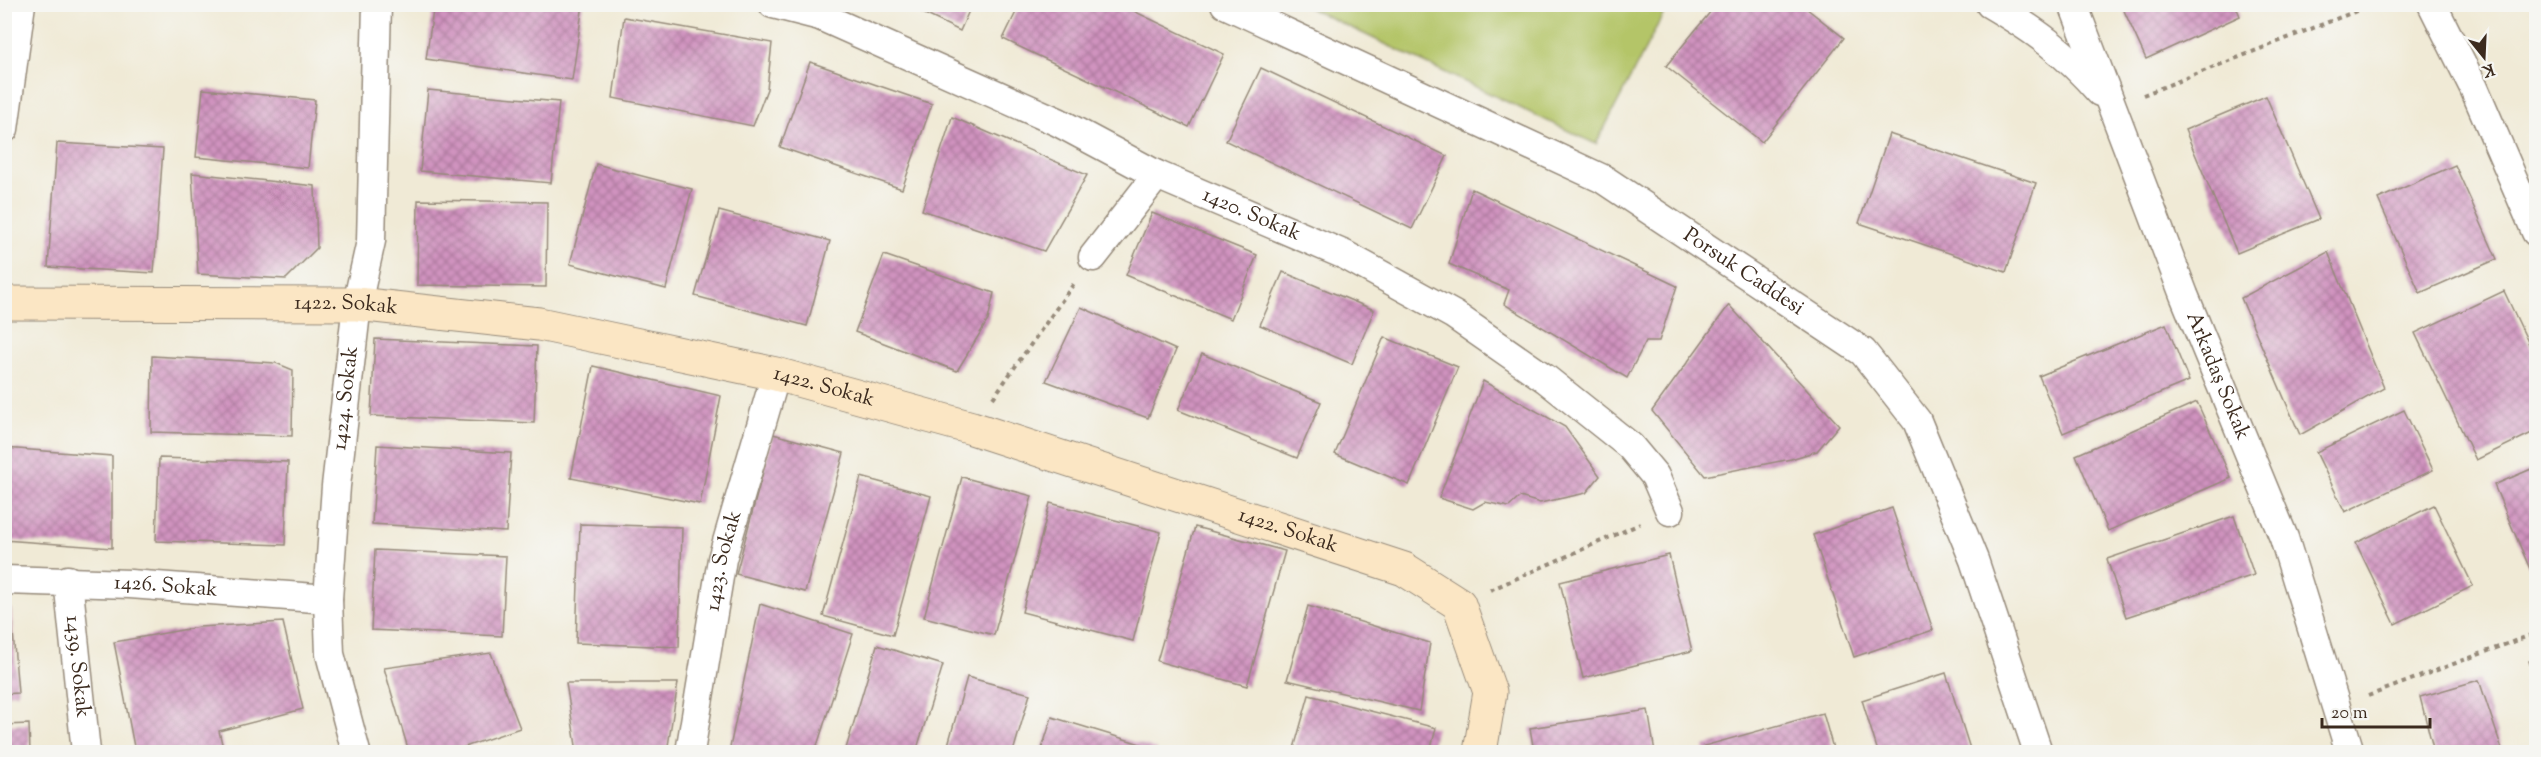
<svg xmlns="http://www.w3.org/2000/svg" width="2541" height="757" font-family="'Sorts Mill Goudy',serif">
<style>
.green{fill:#b4c568;stroke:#787843;stroke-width:1.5}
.building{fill:url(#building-cross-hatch)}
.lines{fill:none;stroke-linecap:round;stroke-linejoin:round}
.street-casing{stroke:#968a7a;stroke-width:31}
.secondary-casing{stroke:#968a7a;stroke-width:35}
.path{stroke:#968a7a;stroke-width:4;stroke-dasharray:4.5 4.5;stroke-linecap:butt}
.street{stroke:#fff;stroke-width:28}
.secondary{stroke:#fbe6c4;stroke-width:33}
.labels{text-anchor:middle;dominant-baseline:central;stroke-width:5;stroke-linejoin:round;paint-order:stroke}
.street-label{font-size:21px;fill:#3b2a1e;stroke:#f6f6f2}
</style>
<defs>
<pattern id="building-cross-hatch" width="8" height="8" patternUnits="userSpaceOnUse" patternTransform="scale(1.5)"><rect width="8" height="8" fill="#d093bf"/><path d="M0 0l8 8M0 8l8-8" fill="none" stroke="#aa789b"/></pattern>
</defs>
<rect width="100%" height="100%" fill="#f6f6f2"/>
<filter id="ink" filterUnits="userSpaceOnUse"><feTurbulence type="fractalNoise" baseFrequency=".0167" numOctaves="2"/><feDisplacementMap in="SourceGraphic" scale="12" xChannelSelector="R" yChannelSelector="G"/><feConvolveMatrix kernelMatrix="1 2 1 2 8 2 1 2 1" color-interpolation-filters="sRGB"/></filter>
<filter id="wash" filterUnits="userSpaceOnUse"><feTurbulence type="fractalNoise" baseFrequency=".008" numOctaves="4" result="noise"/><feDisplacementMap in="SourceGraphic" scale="24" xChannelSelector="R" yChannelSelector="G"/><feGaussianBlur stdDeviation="1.35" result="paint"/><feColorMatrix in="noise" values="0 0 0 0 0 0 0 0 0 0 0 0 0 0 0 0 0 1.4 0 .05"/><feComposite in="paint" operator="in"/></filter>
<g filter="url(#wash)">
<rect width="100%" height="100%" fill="#f0ead6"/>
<polygon class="green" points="1303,5 1668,5 1596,144"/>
<g id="blocks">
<g class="building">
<polygon points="434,4 583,4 572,80 426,59"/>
<polygon points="904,4 972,4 960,31"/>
<polygon points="1020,4 1119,4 1224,54 1189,127 1003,39"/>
<polygon points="2121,4 2235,4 2240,16 2146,59"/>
<polygon points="1716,5 1802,5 1844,38 1762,142 1666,66"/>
<polygon points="624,17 772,43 767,89 753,126 613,98"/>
<polygon points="810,62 932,104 902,189 780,147"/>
<polygon points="1261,68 1447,156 1412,229 1226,141"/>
<polygon points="203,89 315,100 308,168 196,157"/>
<polygon points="428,90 559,102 551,183 420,171"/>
<polygon points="2266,96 2319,219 2237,253 2185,130"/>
<polygon points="952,117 1087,175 1044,251 922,210"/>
<polygon points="1889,134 2036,183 2006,272 1859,223"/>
<polygon points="57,143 163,149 154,273 48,267"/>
<polygon points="596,164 692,189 666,289 570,264"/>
<polygon points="2455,165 2497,259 2420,293 2378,199"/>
<polygon points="192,173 315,186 317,248 286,279 198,274"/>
<polygon points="1472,189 1677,286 1659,341 1646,341 1627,378 1504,304 1509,290 1449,264"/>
<polygon points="418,200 547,202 546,287 417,285"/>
<polygon points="719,211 830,241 807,326 695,296"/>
<polygon points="1152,213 1257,255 1231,319 1126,275"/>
<polygon points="2328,252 2384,388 2300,435 2241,298"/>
<polygon points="884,255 994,293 988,320 957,371 855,332"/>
<polygon points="1283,272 1374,310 1352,364 1260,325"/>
<polygon points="2504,291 2536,359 2536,431 2476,460 2415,333"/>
<polygon points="1729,305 1839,425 1817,451 1791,459 1705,476 1652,411"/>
<polygon points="1081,307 1176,350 1148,418 1046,381"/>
<polygon points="2166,324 2189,381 2063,433 2039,376"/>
<polygon points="1384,337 1458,367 1409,485 1335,454"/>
<polygon points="375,339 537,346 534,423 371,416"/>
<polygon points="1202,354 1321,402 1297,458 1178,410"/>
<polygon points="152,356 276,363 293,370 292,436 151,432"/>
<polygon points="593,366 721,396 700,504 571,478"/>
<polygon points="1483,381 1565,427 1600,476 1586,493 1540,503 1520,497 1509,507 1485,502 1473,509 1439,498"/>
<polygon points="2197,402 2231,478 2108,531 2076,455"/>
<polygon points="2404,410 2433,470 2345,512 2316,452"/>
<polygon points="773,434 844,453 805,592 736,574"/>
<polygon points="377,445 511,453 506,532 372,524"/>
<polygon points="4,448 112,456 112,548 4,540"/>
<polygon points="159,458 288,462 285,545 156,541"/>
<polygon points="2536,467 2536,575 2533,576 2494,485"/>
<polygon points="861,477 931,496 893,635 823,616"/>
<polygon points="962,477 1032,496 994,635 924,617"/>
<polygon points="1050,503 1161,532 1133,641 1022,612"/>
<polygon points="2434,505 2473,586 2395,624 2356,543"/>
<polygon points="1892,508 1933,630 1854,657 1813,535"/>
<polygon points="2234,516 2254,575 2126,617 2107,559"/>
<polygon points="580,524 682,527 679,647 576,643"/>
<polygon points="1195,527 1285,551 1247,686 1157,661"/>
<polygon points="375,550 506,556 502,636 371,630"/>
<polygon points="1669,555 1692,651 1583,678 1560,582"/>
<polygon points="760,604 853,634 815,752 729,752"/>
<polygon points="1308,606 1430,643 1419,711 1287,680"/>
<polygon points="4,608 11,608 18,693 4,694"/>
<polygon points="283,622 303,709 219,731 224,752 135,752 114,642 199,627"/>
<polygon points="877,645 943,665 916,752 845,752"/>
<polygon points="491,653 520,728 450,752 409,752 384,668"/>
<polygon points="2536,659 2536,683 2529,661"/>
<polygon points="1946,673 1971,752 1878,752 1862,700"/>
<polygon points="967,677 1030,694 1013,752 946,752"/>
<polygon points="2479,680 2503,752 2434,752 2420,697"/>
<polygon points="566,683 678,683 667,752 577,752"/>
<polygon points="1309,695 1436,728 1430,752 1293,752"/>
<polygon points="1648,710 1655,752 1534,752 1530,728"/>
<polygon points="1823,713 1834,752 1705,752 1704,746"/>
<polygon points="1052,717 1157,749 1156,752 1041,752"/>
<polygon points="29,724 30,752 4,752 4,725"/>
</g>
</g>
</g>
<g filter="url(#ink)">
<use href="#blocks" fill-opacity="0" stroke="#968a7a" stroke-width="1.5"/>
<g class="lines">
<defs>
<g id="street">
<path id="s1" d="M773,4L820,16L1058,122L1157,175L1345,255L1454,315L1546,379L1630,446L1655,476L1670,511"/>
<path id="s2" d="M1225,4L1603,179L1863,352L1917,421L1974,560L2038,752"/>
<path d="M1990,4C2036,31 2065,52 2100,92"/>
<path id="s3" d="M2073,4L2184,295L2284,538L2350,752"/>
<polyline points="2432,4 2474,88 2536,232"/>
<polyline points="4,129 21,4"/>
<polyline points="1093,257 1157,175"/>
<path id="s4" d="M4,580L130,584L328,599"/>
<path id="s5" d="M68,580L86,752"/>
<path id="s6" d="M356,752L330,654L328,599L336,486L357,304L371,241L377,4"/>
<path id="s7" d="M690,752L722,559L776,374"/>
</g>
<g id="secondary">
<path id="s8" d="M4,303L357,304L539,324L776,374L972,428L1404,569L1459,604L1490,692L1480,752"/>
</g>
</defs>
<use href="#street" class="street-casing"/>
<use href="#secondary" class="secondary-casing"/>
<g class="path">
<polyline points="2143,95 2374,4"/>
<polyline points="993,398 1075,282"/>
<polyline points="1490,590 1640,524"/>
<polyline points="2368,696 2536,633"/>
</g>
<use href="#street" class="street"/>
<use href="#secondary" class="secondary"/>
</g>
</g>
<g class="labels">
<g class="street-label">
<text stroke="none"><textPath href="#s1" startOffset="524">1420. Sokak</textPath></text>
<text stroke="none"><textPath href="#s2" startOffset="585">Porsuk Caddesi</textPath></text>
<text stroke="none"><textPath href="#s8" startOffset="342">1422. Sokak</textPath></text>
<text stroke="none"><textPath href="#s3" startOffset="399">Arkadaş Sokak</textPath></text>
<text stroke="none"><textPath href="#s8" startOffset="828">1422. Sokak</textPath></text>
<text stroke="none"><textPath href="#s6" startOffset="358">1424. Sokak</textPath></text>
<text stroke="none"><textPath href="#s8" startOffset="1314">1422. Sokak</textPath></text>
<text stroke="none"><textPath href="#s7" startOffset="194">1423. Sokak</textPath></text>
<text stroke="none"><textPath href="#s4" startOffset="162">1426. Sokak</textPath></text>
<text stroke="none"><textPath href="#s5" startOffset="87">1439. Sokak</textPath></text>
</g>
</g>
<rect width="2541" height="757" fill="none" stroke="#f6f6f2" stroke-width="24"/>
<g transform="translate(2484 57) rotate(162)" stroke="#f6f6f2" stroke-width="4.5" paint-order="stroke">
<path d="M0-4.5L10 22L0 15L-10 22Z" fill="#3b2a1e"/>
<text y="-9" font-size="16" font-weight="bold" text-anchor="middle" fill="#3b2a1e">K</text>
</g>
<path d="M2322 718v9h108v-9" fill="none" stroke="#3b2a1e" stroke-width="3"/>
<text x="2331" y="718" font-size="18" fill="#3b2a1e" stroke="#f6f6f2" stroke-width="4.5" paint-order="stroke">20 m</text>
</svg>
